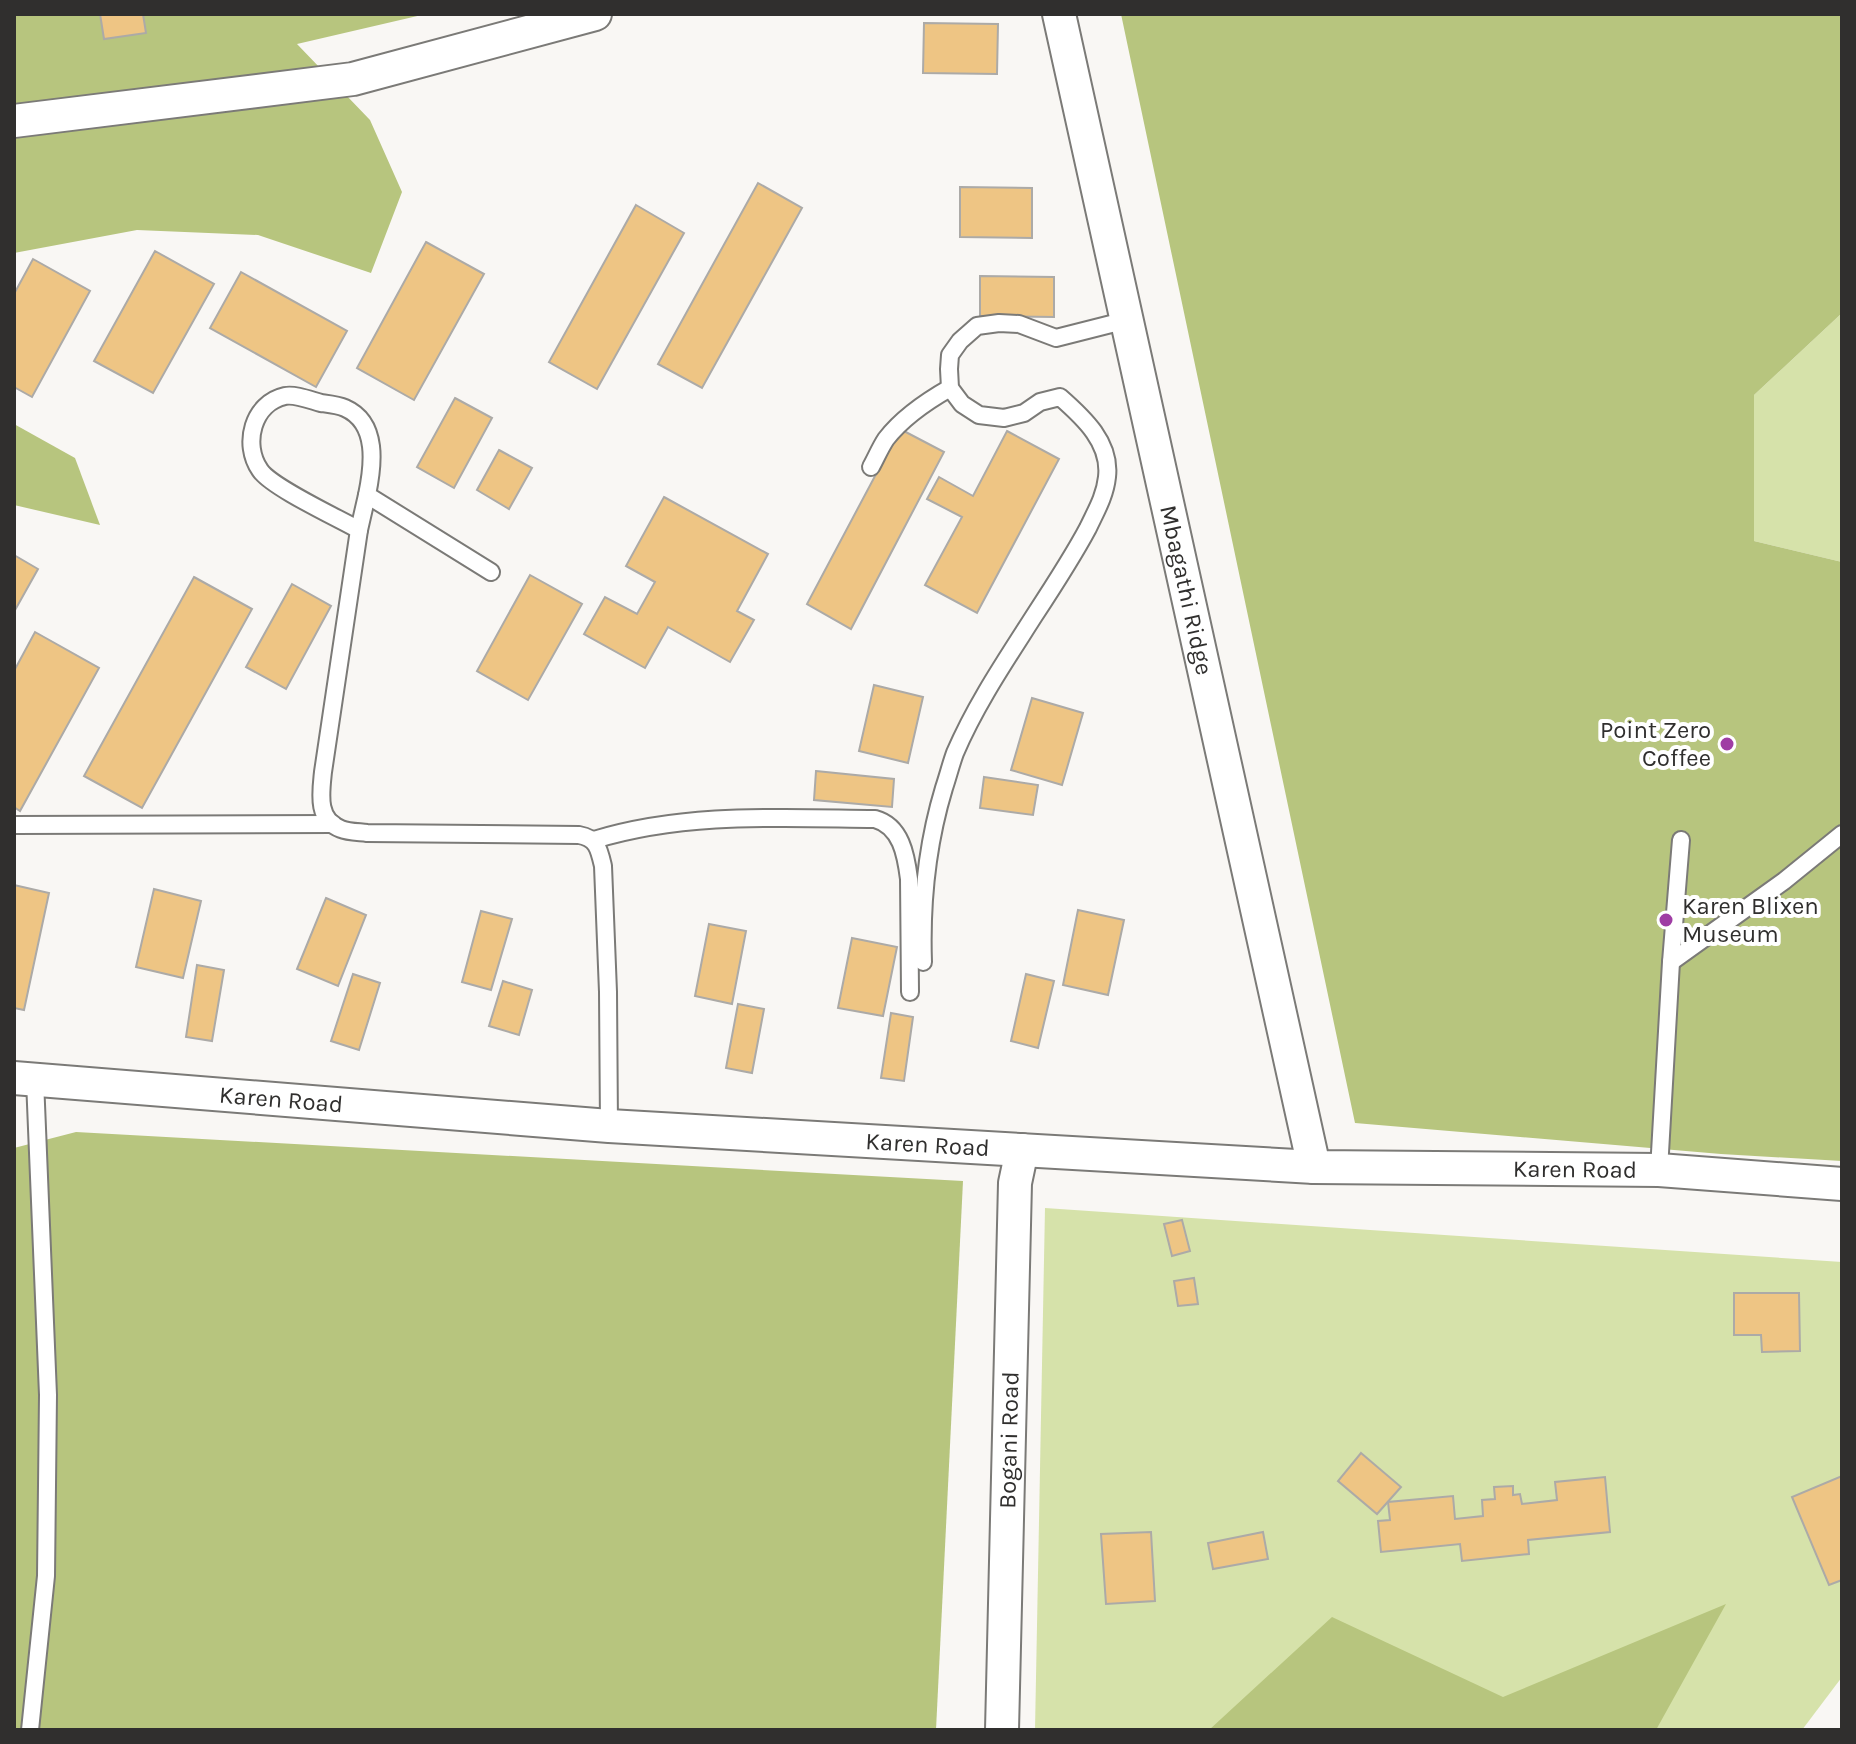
<svg xmlns="http://www.w3.org/2000/svg" width="1856" height="1744" font-family="Karla,sans-serif">
<style>
.green{fill:#d6e2aa}
.forest{fill:#b7c57e}
.building{fill:#eec584;stroke:#acaaa7;stroke-width:2}
.lines{fill:none;stroke-linecap:round;stroke-linejoin:round}
.service-casing{stroke:#7b7a77;stroke-width:20}
.minor-casing{stroke:#7b7a77;stroke-width:36}
.service{stroke:#fff;stroke-width:16}
.minor{stroke:#fff;stroke-width:32}
.poi-dot{fill:#9f3da4;stroke:#fff;stroke-width:3}
.labels{text-anchor:middle;dominant-baseline:central;stroke-width:8;stroke-linejoin:round;paint-order:stroke}
.street-label{font-size:24px;fill:#302f2e;stroke:#fff}
.poi-label{font-size:24px;fill:#302f2e;stroke:#fff;text-anchor:end}
</style>
<rect width="100%" height="100%" fill="#f9f7f4"/>
<g class="green">
<polygon points="1842,313 1842,562 1754,541 1754,395"/>
<polygon points="1045,1208 1842,1262 1842,1677 1802,1730 1035,1730"/>
</g>
<g class="forest">
<polygon points="14,14 426,14 297,44 370,120 402,192 371,273 258,235 137,230 14,253"/>
<polygon points="1121,14 1842,14 1842,313 1754,395 1754,541 1842,562 1842,1161 1721,1154 1355,1123"/>
<polygon points="14,424 75,458 100,525 14,505"/>
<polygon points="76,1132 963,1181 936,1730 14,1730 14,1148"/>
<polygon points="1726,1604 1656,1730 1209,1730 1332,1617 1503,1697"/>
</g>
<g class="building">
<polygon points="100,14 143,14 146,33 104,39"/>
<polygon points="924,23 998,24 997,74 923,73"/>
<polygon points="758,183 802,208 702,388 658,364"/>
<polygon points="960,187 1032,188 1032,238 960,237"/>
<polygon points="636,205 684,233 597,389 549,362"/>
<polygon points="426,242 484,274 414,400 357,368"/>
<polygon points="155,251 214,284 153,393 94,361"/>
<polygon points="33,259 90,291 32,397 14,387 14,294"/>
<polygon points="241,272 347,331 316,387 210,328"/>
<polygon points="980,276 1054,277 1054,317 980,316"/>
<polygon points="455,398 492,418 454,488 417,467"/>
<polygon points="900,429 944,452 851,629 807,604"/>
<polygon points="1007,431 1059,459 977,613 925,585 962,517 927,499 939,477 973,496"/>
<polygon points="499,450 532,468 509,509 477,490"/>
<polygon points="664,497 768,554 737,611 754,620 730,662 668,627 645,668 584,634 605,597 637,614 655,582 626,566"/>
<polygon points="14,555 38,569 14,612"/>
<polygon points="530,575 582,604 528,700 477,671"/>
<polygon points="194,577 252,609 142,808 84,776"/>
<polygon points="292,584 331,606 286,689 246,667"/>
<polygon points="35,632 99,668 20,811 14,807 14,671"/>
<polygon points="874,685 923,697 908,763 859,751"/>
<polygon points="1032,698 1083,713 1062,785 1011,770"/>
<polygon points="816,771 894,779 892,807 814,800"/>
<polygon points="984,777 1038,785 1033,815 980,808"/>
<polygon points="14,885 49,893 24,1010 14,1008"/>
<polygon points="154,889 201,901 183,978 136,967"/>
<polygon points="326,898 366,915 338,986 297,969"/>
<polygon points="1078,910 1124,920 1108,995 1063,985"/>
<polygon points="481,911 512,919 491,990 462,982"/>
<polygon points="709,924 746,931 732,1004 695,996"/>
<polygon points="852,938 897,947 883,1016 838,1008"/>
<polygon points="197,965 224,970 212,1041 186,1037"/>
<polygon points="353,974 380,983 359,1050 331,1041"/>
<polygon points="1026,974 1054,981 1038,1048 1011,1041"/>
<polygon points="503,981 532,990 519,1035 489,1026"/>
<polygon points="738,1004 764,1009 752,1073 726,1068"/>
<polygon points="891,1013 913,1017 904,1081 881,1078"/>
<polygon points="1182,1220 1190,1251 1172,1256 1164,1224"/>
<polygon points="1194,1278 1198,1304 1178,1306 1174,1281"/>
<polygon points="1734,1293 1799,1293 1800,1351 1762,1352 1761,1335 1734,1335"/>
<polygon points="1361,1453 1401,1487 1377,1514 1338,1481"/>
<polygon points="1842,1476 1842,1580 1829,1585 1792,1497"/>
<polygon points="1605,1477 1610,1532 1528,1540 1529,1554 1462,1561 1460,1544 1381,1552 1378,1521 1390,1520 1388,1502 1453,1496 1455,1519 1483,1516 1482,1500 1495,1499 1494,1487 1513,1486 1513,1495 1520,1494 1522,1504 1531,1503 1557,1500 1555,1482"/>
<polygon points="1151,1532 1155,1601 1106,1604 1101,1534"/>
<polygon points="1263,1532 1268,1559 1213,1569 1208,1543"/>
</g>
<g class="lines">
<defs>
<g id="service">
<path d="M871,467C876,458 880,448 886,439C903,417 927,401 950,388"/>
<path d="M367,495L359,530L323,772C321,792 316,820 341,829C348,832 359,832 367,833L579,835C597,838 599,849 603,866L608,992L609,1126"/>
<path d="M359,530C338,518 271,487 260,470C242,444 253,403 285,396C295,394 310,400 321,403C328,404 338,405 345,408C379,423 373,466 367,495L491,572"/>
<polyline points="14,825 333,824"/>
<path d="M594,840C685,812 781,818 875,819C901,826 906,855 909,879L910,992"/>
<path d="M923,962C921,903 927,844 944,788C948,776 951,764 955,753C976,704 1006,660 1034,616C1053,587 1072,558 1088,528C1096,511 1105,496 1107,477C1111,443 1084,418 1060,397L1040,402L1024,413L1004,418L979,415L962,404L950,388L949,369L950,355L960,341L977,326L999,323L1019,324L1056,338L1127,320"/>
<polyline points="1671,962 1784,881 1842,834"/>
<polyline points="1659,1170 1671,962 1681,840"/>
<polyline points="30,1730 46,1576 48,1395 35,1080"/>
</g>
<g id="minor">
<path id="s1" d="M1059,14L1314,1167"/>
<polyline points="14,121 353,79 595,14"/>
<path id="s2" d="M14,1078L609,1126L1314,1167L1659,1170L1842,1184"/>
<path id="s3" d="M1002,1730L1015,1183L1022,1150"/>
</g>
</defs>
<use href="#service" class="service-casing"/>
<use href="#minor" class="minor-casing"/>
<use href="#service" class="service"/>
<use href="#minor" class="minor"/>
</g>
<g class="poi-dot">
<circle cx="1727" cy="744" r="8"/>
<circle cx="1666" cy="920" r="8"/>
</g>
<g class="labels">
<g class="street-label">
<text stroke="none"><textPath href="#s1" startOffset="590">Mbagathi Ridge</textPath></text>
<text stroke="none"><textPath href="#s2" startOffset="268">Karen Road</textPath></text>
<text stroke="none"><textPath href="#s2" startOffset="916">Karen Road</textPath></text>
<text stroke="none"><textPath href="#s2" startOffset="1564">Karen Road</textPath></text>
<text stroke="none"><textPath href="#s3" startOffset="290">Bogani Road</textPath></text>
</g>
<g class="poi-label">
<text x="1711" y="730">Point Zero<tspan x="1711" dy="28">Coffee</tspan></text>
<text x="1682" y="906" text-anchor="start">Karen Blixen<tspan x="1682" dy="28">Museum</tspan></text>
</g>
</g>
<rect width="1856" height="1744" fill="none" stroke="#302f2e" stroke-width="32"/>
</svg>
